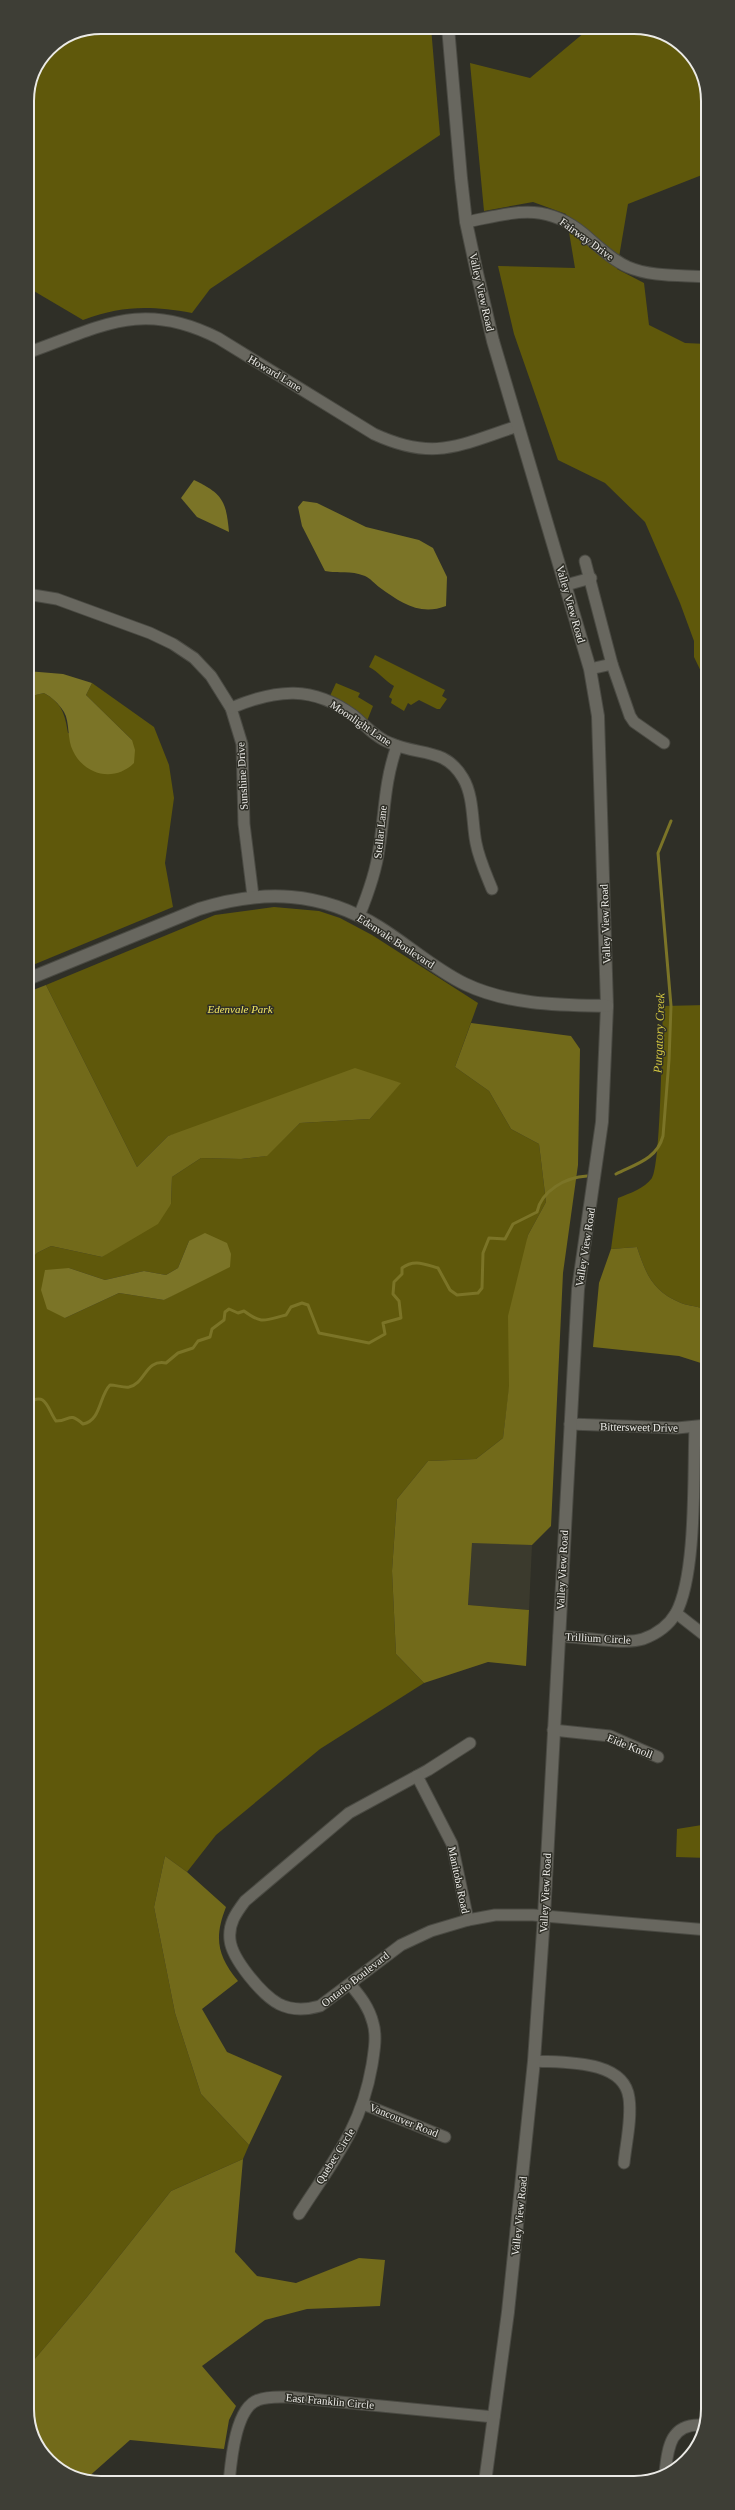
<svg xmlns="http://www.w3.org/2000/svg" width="735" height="2510" font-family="Georgia,serif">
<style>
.built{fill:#3b3a2d}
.green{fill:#5f580b;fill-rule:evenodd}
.forest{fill:#726a1a}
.water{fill:#7b7427}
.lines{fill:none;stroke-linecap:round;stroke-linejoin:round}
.stream{stroke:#7b7427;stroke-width:3}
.street-casing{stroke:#4a4a43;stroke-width:13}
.secondary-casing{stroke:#4a4a43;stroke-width:14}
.street{stroke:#68675f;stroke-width:11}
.secondary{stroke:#68675f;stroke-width:12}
.labels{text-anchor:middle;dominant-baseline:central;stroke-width:3;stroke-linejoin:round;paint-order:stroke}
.street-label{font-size:11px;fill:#ebeae6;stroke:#2f2f27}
.park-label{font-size:11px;font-style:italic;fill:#f4e863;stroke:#2f2f27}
.water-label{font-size:12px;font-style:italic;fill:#d6c940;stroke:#2f2f27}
.rim{fill:none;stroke:#ebeae6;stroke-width:2}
</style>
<rect width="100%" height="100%" fill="#2f2f27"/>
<polygon class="built" points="472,1542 532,1545 529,1610 468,1605"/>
<g class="green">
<path d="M101,27H431L440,135L210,289L192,313C151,306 123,305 83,320L27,287V100L33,72L49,48L73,33Z"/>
<polygon points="591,27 639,27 683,45 707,86 707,173 628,204 617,269 644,283 649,325 685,343 707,344 707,684 694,657 694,641 680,603 645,522 605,483 558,460 514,334 498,266 575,268 566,214 533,202 484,211 470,63 530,78"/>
<path d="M375,655L445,690L442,696L447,699L440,709H437L419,700L411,705L408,703L404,711L391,703L392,699L389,697L394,686C384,680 379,672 369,667Z"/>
<path d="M92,683L154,727L169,765L174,798L165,863L173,907L28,967L27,697L44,693C62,703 65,714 68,733L132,740L86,695Z"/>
<polygon points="336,683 360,693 358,697 373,706 367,721 347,705 330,696"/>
<path d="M274,907L319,911L340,918L372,935L478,1003L455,1067L489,1091L511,1129L539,1144L546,1202L528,1235L503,1438L476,1459L428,1461L397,1499L392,1571L396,1654L424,1683L320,1749L216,1835L187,1872L165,1856L154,1907L175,2013L201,2094L249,2145L243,2159L171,2191L87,2297L28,2367V1263L37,1253L51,1246L102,1257L171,1204L172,1177L201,1158L241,1159L266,1156L300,1123L370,1119L400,1083L388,1080L168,1136L137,1167L46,985L215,915ZM189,1241L187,1287L164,1300L119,1293L65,1318L69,1268L105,1280L144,1271L166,1275L178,1268Z"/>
<path d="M707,1005V1311C698,1305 691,1307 681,1303C652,1291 646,1274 637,1247L611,1249L618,1198C630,1193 644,1189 652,1178C661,1165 662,1031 663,1006Z"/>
<polygon points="708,1824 708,1858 676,1857 677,1829"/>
</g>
<g class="forest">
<polygon points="46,985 137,1167 168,1136 355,1068 401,1083 370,1119 300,1123 267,1156 241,1159 201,1158 172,1177 171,1204 158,1224 102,1257 51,1246 37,1253 28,1263 28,992"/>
<polygon points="471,1023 571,1036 580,1049 578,1165 563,1273 551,1526 532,1545 472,1543 468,1605 529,1610 526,1666 488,1662 424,1683 396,1654 392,1571 397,1499 428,1461 476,1459 503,1438 509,1386 508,1316 528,1235 546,1202 539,1144 511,1129 489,1091 455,1067"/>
<path d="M637,1247C646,1274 652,1291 681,1303C691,1307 698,1305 707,1311V1365L679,1356L593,1347L599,1283L611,1249Z"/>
<path d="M165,1856L187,1872L226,1907C214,1938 217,1955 238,1981L202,2009L227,2052L282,2076L249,2145L201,2094L175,2013L154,1907Z"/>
<polygon points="243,2159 235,2252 257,2276 296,2283 359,2258 385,2260 380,2306 307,2309 265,2320 202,2366 236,2406 229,2420 224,2449 130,2440 86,2479 52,2465 28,2424 28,2367 87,2297 171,2191"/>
</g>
<g class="water">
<path d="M194,480C223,494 226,501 229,532L197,517L181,498Z"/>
<path d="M303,501L317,503L366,527L419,540L433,548L447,577L446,606C420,616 401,603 379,587C375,584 370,578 365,576C350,570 339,574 325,571L302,526L298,507Z"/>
<path d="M27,671L63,674L92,683L86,695L132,740L135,750L134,763C115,782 85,776 73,751C67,740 70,722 64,712C59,704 52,697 44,693L27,697Z"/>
<polygon points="205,1233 227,1243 231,1254 230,1267 164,1300 119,1293 65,1318 47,1309 41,1290 45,1270 69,1268 105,1280 144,1271 166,1275 178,1268 189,1241"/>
</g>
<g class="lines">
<g class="stream">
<path d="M616,1174C636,1164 657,1159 663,1136L669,1060L671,1006L658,853L671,821"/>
<path d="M28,1404C46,1389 48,1411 56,1421C71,1421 68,1411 83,1424C101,1421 99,1396 110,1385C116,1385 124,1388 129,1387C146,1383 145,1359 166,1363L178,1353L193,1348L198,1341L210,1337L212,1329L224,1320L225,1312L229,1309L238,1313L244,1311C263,1325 265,1320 286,1315L291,1307L302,1303L308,1305L319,1333L369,1343L385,1334L383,1323L401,1318L399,1301L393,1294L394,1282L402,1274V1268C414,1259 424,1264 438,1268L450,1290L457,1295L478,1293L482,1288L483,1253L489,1238L505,1239L513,1224L537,1212C541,1191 566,1177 587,1176"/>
</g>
<defs>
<g id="street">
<path d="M466,222C513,213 544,201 584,234C598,246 612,260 628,267C651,277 682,275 707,277"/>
<path d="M27,353C101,327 141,299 218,338L374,434C435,462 459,445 518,426"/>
<polyline points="585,561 612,664"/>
<polyline points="566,585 591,578"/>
<polyline points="27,594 57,599 150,633 173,644 194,658 211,676 231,708 242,744 244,824 253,896"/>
<polyline points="590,669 612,664 630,716 634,722 664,743"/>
<path d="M231,708C276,689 313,685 354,716C365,725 376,738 390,743C419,756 445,747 463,778C474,796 472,824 476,843C479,859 486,874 492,889"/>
<path d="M359,916C368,894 376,872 379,849C385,813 384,782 397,746"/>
<polyline points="570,1424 677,1428 707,1425"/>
<polyline points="676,1613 708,1638"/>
<path d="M559,1636C580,1637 625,1645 643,1639C657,1634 669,1625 676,1613C697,1574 693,1473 695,1427"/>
<polyline points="553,1730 610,1736 658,1757"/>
<path d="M470,1743L428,1770L349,1813L245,1901C236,1913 228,1924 230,1940C232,1959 262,1995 279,2004C293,2011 306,2010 320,2006L401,1945L431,1931L468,1920L495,1915H533L708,1930"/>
<polyline points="417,1776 452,1844 468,1920"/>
<path d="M534,2061C563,2063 624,2059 629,2098C632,2118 626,2143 624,2163"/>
<polyline points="363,2104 445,2137"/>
<path d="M299,2214C333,2161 361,2129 372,2065C374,2052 377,2036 373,2023C369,2007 360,1996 350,1984"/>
<path d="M665,2472C668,2448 670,2423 702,2425"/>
<path d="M229,2483C231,2462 235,2408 258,2400C268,2396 278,2397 289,2397L494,2417"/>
</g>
<g id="secondary">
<polyline points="448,27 461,178 466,222 477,273 493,341 590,669 598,716 607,1006 602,1122 578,1289 544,1916 534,2061 508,2312 485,2482"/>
<path d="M28,979L199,909C263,889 321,891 379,927C408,945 434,969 465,984C509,1005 560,1005 607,1006"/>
</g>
</defs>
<use href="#street" class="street-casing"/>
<use href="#secondary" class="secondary-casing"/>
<use href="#street" class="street"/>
<use href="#secondary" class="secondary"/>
</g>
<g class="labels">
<g class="street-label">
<text transform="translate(587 239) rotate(36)">Fairway Drive</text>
<text transform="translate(482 292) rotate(77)">Valley View Road</text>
<text transform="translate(275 373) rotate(31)">Howard Lane</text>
<text transform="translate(571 604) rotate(74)">Valley View Road</text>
<text transform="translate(361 723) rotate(34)">Moonlight Lane</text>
<text transform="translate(242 776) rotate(-93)">Sunshine Drive</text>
<text transform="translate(380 832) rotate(-84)">Stellar Lane</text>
<text transform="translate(605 924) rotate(-92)">Valley View Road</text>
<text transform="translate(396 941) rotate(33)">Edenvale Boulevard</text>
<text transform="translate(585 1247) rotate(-81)">Valley View Road</text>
<text transform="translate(639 1427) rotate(1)">Bittersweet Drive</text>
<text transform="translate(562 1570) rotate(-87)">Valley View Road</text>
<text transform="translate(598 1638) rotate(3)">Trillium Circle</text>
<text transform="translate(630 1746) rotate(22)">Eide Knoll</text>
<text transform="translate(459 1880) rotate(78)">Manitoba Road</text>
<text transform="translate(545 1893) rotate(-87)">Valley View Road</text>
<text transform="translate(355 1979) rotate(-38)">Ontario Boulevard</text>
<text transform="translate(404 2120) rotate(22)">Vancouver Road</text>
<text transform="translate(335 2156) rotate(-58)">Quebec Circle</text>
<text transform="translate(519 2216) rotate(-84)">Valley View Road</text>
<text transform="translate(330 2401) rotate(5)">East Franklin Circle</text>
</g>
<g class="park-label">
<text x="240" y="1009">Edenvale Park</text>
</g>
<g class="water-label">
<text transform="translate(659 1033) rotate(-88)">Purgatory Creek</text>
</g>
</g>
<path d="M0 0H735V2510H0ZM101 34H634A67 67 0 0 1 701 101V2409A67 67 0 0 1 634 2476H101A67 67 0 0 1 34 2409V101A67 67 0 0 1 101 34Z" fill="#3e3e36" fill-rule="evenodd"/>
<path class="rim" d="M101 34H634A67 67 0 0 1 701 101V2409A67 67 0 0 1 634 2476H101A67 67 0 0 1 34 2409V101A67 67 0 0 1 101 34Z"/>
</svg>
